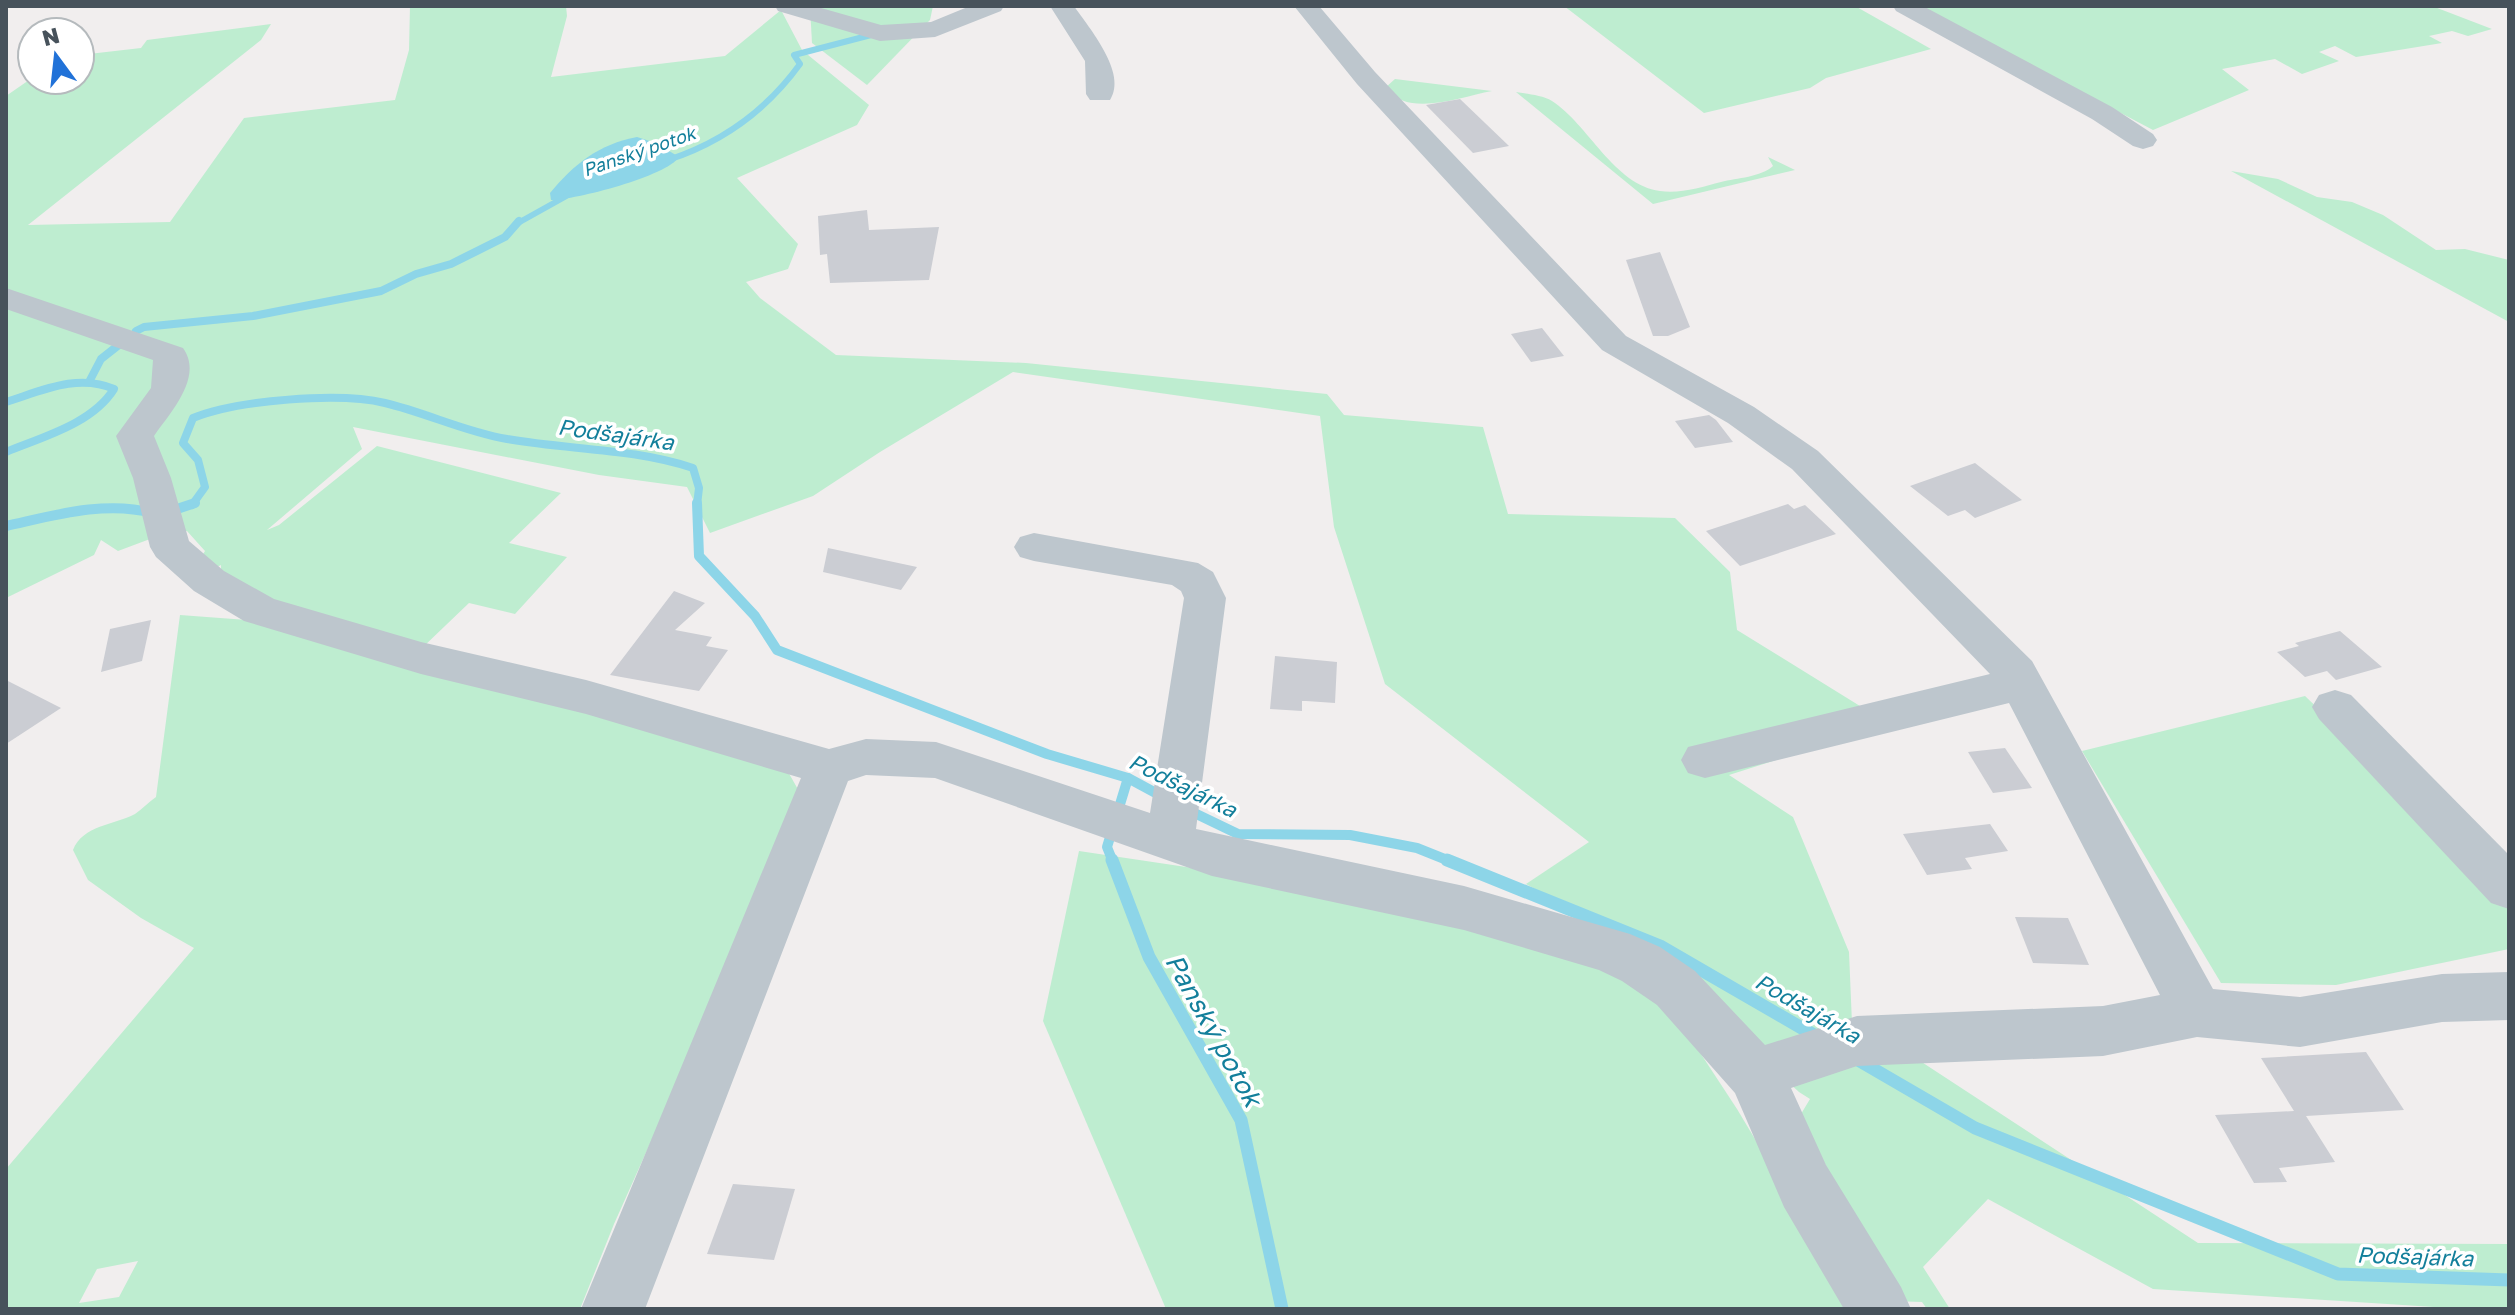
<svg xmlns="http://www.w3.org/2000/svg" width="2515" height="1315" font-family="'Golos Text',sans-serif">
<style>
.green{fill:#beedd0;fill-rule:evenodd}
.water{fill:#8dd5e8}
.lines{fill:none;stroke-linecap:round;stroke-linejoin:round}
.stream-far3{stroke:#8dd5e8;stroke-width:6}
.stream-far2{stroke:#8dd5e8;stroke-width:8}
.stream-far1{stroke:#8dd5e8;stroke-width:10}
.stream{stroke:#8dd5e8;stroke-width:13}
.building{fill:#cbcdd3}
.minor{fill:#bdc6cd;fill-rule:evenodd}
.labels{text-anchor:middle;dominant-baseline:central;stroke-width:7;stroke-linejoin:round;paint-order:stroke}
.far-water-label{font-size:18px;font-style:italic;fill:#137f9b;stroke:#fff}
.water-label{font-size:22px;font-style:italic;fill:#137f9b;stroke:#fff}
.near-water-label{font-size:26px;font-style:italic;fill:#137f9b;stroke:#fff}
</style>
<rect width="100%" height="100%" fill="#f1eeee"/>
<g class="green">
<polygon points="410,6 566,6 567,16 551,77 725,56 781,10 802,50 869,105 857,125 737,178 798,244 788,269 746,282 760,298 836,355 1026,363 1327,394 1344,415 1483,427 1508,514 1675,518 1730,572 1737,630 1889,724 1729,775 1793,817 1849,952 1853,1047 1914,1057 2198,1243 2509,1244 2509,1309 2465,1309 2153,1289 1988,1199 1923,1267 1950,1309 1927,1309 1922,1302 1891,1301 1801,1114 1810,1099 1799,1092 1641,948 1526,884 1589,842 1385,684 1334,527 1320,416 1013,372 880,452 813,496 710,533 687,487 599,475 353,427 362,449 267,530 279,525 377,446 561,493 509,543 567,557 515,614 469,603 422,648 283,608 221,576 221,565 215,568 199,561 205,551 187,531 158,536 118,551 101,540 94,555 6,598 6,96 32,78 80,80 80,55 141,48 147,40 271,24 261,40 28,225 170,222 244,118 395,100 409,50"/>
<polygon points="933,6 930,20 867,85 812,43 810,7"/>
<polygon points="1564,6 1855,6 1931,49 1826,78 1810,88 1704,113"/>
<polygon points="1918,6 2432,6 2492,29 2468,36 2452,31 2429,36 2442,43 2356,57 2335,46 2319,52 2339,61 2302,74 2275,59 2222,69 2249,90 2153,130"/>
<path d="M1395,79L1492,91C1459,97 1409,118 1385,88Z"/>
<path d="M1516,92C1527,94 1542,95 1552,101C1588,124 1614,185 1660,191C1680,194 1702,187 1721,182C1737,178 1761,177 1773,166L1768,157L1795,170L1653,204Z"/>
<polygon points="2231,171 2278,179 2317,197 2352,202 2383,215 2436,250 2465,249 2509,260 2509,322"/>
<path d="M180,615L247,620L334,639L787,770L804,800L614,1224L580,1309H6V1169L194,948L141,918L88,880L73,850C83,825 114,825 135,814C142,809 149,802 156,797ZM138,1261L119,1297L79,1303L97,1269Z"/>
<polygon points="2305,696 2509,892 2509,949 2336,985 2221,983 2082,751"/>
<polygon points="1079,851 1213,871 1477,922 1659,990 1737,1109 1857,1309 1166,1309 1043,1021"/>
</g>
<path class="water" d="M637,137L656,143L679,157C667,176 575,200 551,200L550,193C574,164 599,144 637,137Z"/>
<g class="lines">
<g class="stream-far3">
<path d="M668,160C723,142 766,111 800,64L794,55L871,35L864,33"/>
<polyline points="518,223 570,194"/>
</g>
<g class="stream-far2">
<polyline points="136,331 144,327 253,316 381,291 416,274 451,264 505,237 519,221"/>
<polyline points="89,382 101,359 120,344"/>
<path d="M6,402C41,391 78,373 114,389C92,424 42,437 6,452"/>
<path d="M192,505L205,487L198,460L183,443L193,418C237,400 339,392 385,403C427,413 465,432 507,439C569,450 633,448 693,468L699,488L697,505"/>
</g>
<g class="stream-far1">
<polyline points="697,503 699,556 755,616 777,650 1047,754 1128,778 1165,798"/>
<polyline points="168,512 195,503"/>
<path d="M6,526C52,516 105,500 152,513"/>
<polyline points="1186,809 1238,834 1350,835 1417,848 1452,862"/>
<polyline points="1113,862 1107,847 1128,778"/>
</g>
<g class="stream">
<polyline points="1112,860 1149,957 1241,1120 1282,1309"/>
<polyline points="1447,860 1660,946 1819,1038"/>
<polyline points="1858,1060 1975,1128 2338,1274 2509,1280"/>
</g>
</g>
<g class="building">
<polygon points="1460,99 1509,146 1473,153 1426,105"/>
<polygon points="867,210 869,230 939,227 929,280 830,283 827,254 820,255 818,216"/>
<polygon points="1660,252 1690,327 1668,336 1653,336 1626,260"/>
<polygon points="1542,328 1564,356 1531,362 1511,334"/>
<polygon points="1709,415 1716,420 1733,442 1695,448 1675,421"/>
<polygon points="1975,463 2022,500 1975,518 1965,510 1948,516 1910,486"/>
<polygon points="1788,504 1794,509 1805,505 1836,534 1740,566 1706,531"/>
<polygon points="828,548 917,567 901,590 823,572"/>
<polygon points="674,591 705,603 675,630 712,637 706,646 728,650 699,691 610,675"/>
<polygon points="151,620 142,661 101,672 110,629"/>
<polygon points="2340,631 2382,667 2336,680 2327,671 2305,677 2277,652 2299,646 2295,643"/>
<polygon points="1275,656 1337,662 1335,703 1306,701 1302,701 1302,711 1270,709"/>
<polygon points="6,680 61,708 6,744"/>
<polygon points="2005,748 2032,788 1993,793 1968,752"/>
<polygon points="1990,824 2008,851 1965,858 1972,869 1927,875 1903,834"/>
<polygon points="2015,917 2068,918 2089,965 2033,963"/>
<polygon points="2366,1052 2404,1110 2306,1116 2335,1162 2279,1168 2287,1182 2254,1183 2215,1115 2294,1111 2261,1058"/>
<polygon points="733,1184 795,1189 774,1260 707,1254"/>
</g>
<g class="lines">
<g class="minor">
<polygon points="775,6 814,6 881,25 931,22 970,6 1004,6 1001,11 935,37 880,41 778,11"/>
<path d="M1050,6H1074C1089,28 1128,73 1110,100H1090L1086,94L1085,61Z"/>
<path d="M1294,6H1319L1375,72L1626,336L1754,407L1818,451L2032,661L2213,989L2300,997L2442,974L2509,972V1020L2442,1022L2300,1047L2197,1037L2103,1056L1857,1066L1791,1088L1826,1165L1901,1287L1911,1309H1844L1784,1207L1735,1093L1657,1005L1622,981L1599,970L1464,930L1212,876L935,778L866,775L848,781L645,1309H581L801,778L586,714L421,674L244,621L194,591L156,557L150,547L133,478L116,436L151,388L153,360L6,309V288L183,348C204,377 170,413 154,436L171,478L189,541L224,571L274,599L421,642L586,680L829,749L866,739L936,742L1150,813L1184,598L1181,591L1172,585L1034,561L1020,557L1014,547L1020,537L1034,533L1198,563L1213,572L1226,598L1196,829L1464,886L1630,934L1660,947L1695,971L1765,1045L1857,1016L2103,1006L2160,995L2009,703L1705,778L1688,773L1681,760L1688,747L1990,674L1792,469L1728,423L1602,350L1357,84Z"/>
<polygon points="1893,6 1923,6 2112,107 2153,134 2157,140 2153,146 2143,149 2133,146 2092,119 1896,11"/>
<polygon points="2335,690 2351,695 2509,855 2509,909 2491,903 2319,719 2312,707 2319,695"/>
</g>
</g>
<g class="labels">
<g class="far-water-label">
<text transform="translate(639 151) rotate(-19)">Panský potok</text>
</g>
<g class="water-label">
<text transform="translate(616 434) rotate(8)">Podšajárka</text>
<text transform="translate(1183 785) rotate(26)">Podšajárka</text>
<text transform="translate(1808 1008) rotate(30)">Podšajárka</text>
<text transform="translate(2415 1256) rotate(2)">Podšajárka</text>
</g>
<g class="near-water-label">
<text transform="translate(1214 1030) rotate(61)">Panský potok</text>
</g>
</g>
<rect width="2515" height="1315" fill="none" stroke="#47525b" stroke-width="16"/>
<g transform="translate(56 56) rotate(345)"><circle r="38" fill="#ffffff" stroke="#b5babd" stroke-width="2"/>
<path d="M0-6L14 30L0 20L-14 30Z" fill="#2172d8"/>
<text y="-12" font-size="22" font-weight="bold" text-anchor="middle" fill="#47525b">N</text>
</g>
</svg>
